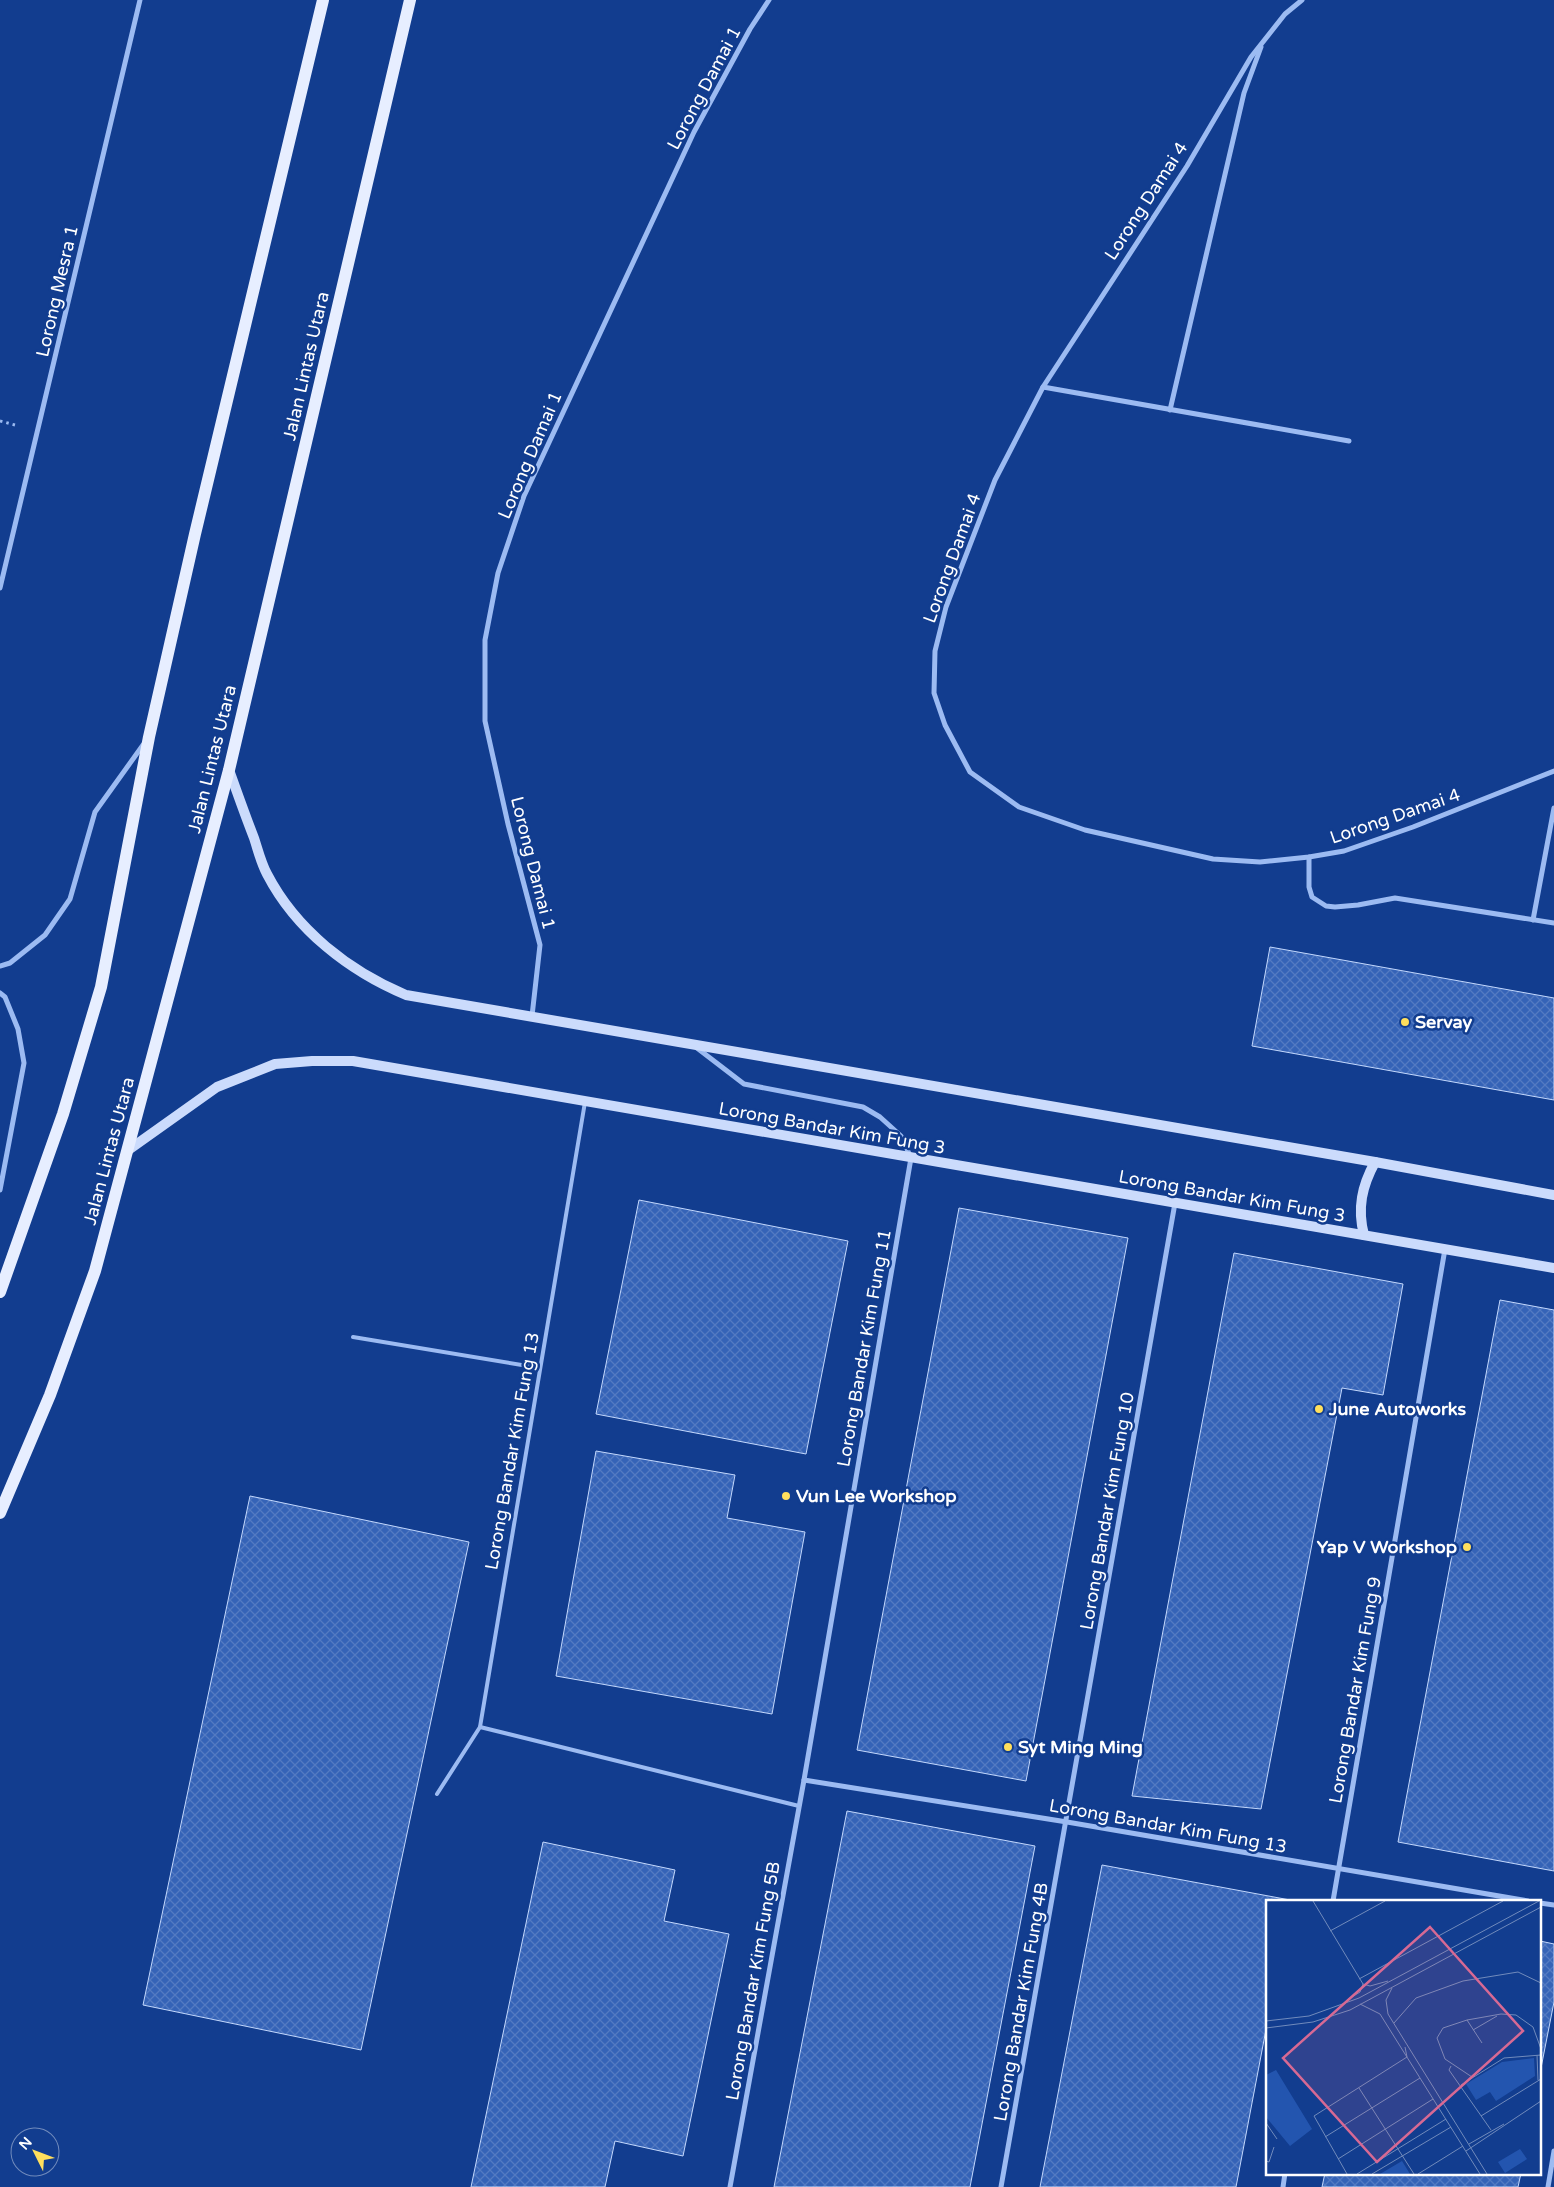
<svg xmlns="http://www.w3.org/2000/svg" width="1554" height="2187" font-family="'Varela Round',sans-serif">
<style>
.building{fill:url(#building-cross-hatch);stroke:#c3d8fd}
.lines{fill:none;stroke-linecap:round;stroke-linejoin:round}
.path{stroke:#9cbbf2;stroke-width:3;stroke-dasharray:2.5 4;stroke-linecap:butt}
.lane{stroke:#9cbbf2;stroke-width:4}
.street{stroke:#9cbbf2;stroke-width:5}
.secondary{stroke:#cbdbfc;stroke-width:10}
.primary{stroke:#e7eeff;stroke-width:12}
.poi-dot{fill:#ffdf5d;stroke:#123d8f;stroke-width:2}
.labels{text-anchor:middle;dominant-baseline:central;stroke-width:5;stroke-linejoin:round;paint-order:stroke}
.street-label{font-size:18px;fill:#fff;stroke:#123d8f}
.poi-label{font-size:18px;font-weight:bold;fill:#fff;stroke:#123d8f;text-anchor:start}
.inset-road{fill:none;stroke:#718bbc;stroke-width:1}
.view{fill:#d76994;fill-opacity:0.15;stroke:#d76994;stroke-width:2.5}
.inset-edge{fill:none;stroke:#fff;stroke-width:2.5}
</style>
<defs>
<pattern id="building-cross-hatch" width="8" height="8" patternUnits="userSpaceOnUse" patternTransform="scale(1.25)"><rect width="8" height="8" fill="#3563b7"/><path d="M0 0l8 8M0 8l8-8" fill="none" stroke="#537ac2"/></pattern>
</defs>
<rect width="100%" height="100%" fill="#123d8f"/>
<g class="building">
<polygon points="1270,947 1554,998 1554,1100 1252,1046"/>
<polygon points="639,1200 848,1241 806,1454 596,1414"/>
<polygon points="959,1208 1128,1238 1026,1781 857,1750"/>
<polygon points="1234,1253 1403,1284 1383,1395 1342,1388 1261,1809 1132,1796"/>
<polygon points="1500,1300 1554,1310 1554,1871 1398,1842"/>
<polygon points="596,1451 735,1475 727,1518 805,1532 772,1714 556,1676"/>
<polygon points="250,1496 469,1542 361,2050 143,2005"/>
<polygon points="847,1811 1035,1846 970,2187 774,2187"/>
<polygon points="543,1842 675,1870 664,1921 729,1934 683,2156 615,2141 605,2187 471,2187"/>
<polygon points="1102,1865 1290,1900 1268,1901 1268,2019 1236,2187 1040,2187"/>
<polygon points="1540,1941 1554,1944 1554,2002 1540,2073"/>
<polygon points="1325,2173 1521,2173 1518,2187 1322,2187"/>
</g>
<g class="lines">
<polyline class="path" points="0,421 15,425"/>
<g class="lane">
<polyline points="353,1337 540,1368"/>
<polyline points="480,1727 799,1806"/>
<polyline points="437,1794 480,1727 585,1102"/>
</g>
<g class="street">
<polyline points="1302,0 1285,14 1251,57 1187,166 1043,387 995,480 946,607 935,651 934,693 945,725 970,772 1019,807 1085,830 1213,859 1260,862 1309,857 1344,851 1413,827 1554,771"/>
<polyline points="1043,387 1349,441"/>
<polyline points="1170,410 1244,93 1261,47"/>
<polyline points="0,588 140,0"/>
<polyline points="1309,857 1309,887 1312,897 1326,906 1335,907 1358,905 1395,898 1554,923"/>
<polyline points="1533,920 1554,808"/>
<polyline points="0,966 10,963 45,935 70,899 95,812 143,745"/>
<polyline points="0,993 5,997 18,1029 24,1063 0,1190"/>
<polyline points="532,1016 540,945 508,824 485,721 485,640 498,573 524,496 694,132 750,29 769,0"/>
<polyline points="697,1048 744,1084 863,1107 880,1117 901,1136 911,1158 804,1780 730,2187"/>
<polyline points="804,1780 1067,1822 1528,1901"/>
<polyline points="1333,1901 1445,1249"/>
<polyline points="1540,1903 1554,1905"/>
<polyline points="1001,2187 1175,1203"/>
<polyline points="1283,2187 1285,2173"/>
<polyline points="1548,2187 1554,2151"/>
</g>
<g class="secondary">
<path d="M229,770C237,792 245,815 254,838C258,850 261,863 267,874C296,930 349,971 406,995L1375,1162L1554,1195"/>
<polyline points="127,1151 217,1087 275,1064 312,1061 353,1061 1554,1268"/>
<path d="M1364,1235C1357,1208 1362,1186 1375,1162"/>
</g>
<g class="primary">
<polyline points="0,1292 63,1114 101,987 149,737 195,534 323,0"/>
<polyline points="0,1513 50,1395 95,1271 229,770 410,0"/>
</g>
</g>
<g class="poi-dot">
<circle cx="1405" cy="1022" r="5"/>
<circle cx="1319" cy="1409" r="5"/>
<circle cx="786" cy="1496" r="5"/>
<circle cx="1467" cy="1547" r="5"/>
<circle cx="1008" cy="1747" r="5"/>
</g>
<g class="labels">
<g class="street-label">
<text transform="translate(704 88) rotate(-62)">Lorong Damai 1</text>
<text transform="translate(1146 201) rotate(-57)">Lorong Damai 4</text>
<text transform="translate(57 291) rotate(-77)">Lorong Mesra 1</text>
<text transform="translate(306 366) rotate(-77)">Jalan Lintas Utara</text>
<text transform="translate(530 455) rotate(-67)">Lorong Damai 1</text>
<text transform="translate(952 558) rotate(-70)">Lorong Damai 4</text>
<text transform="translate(212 759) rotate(-76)">Jalan Lintas Utara</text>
<text transform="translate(1395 816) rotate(-19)">Lorong Damai 4</text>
<text transform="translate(533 863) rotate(76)">Lorong Damai 1</text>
<text transform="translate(832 1128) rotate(10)">Lorong Bandar Kim Fung 3</text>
<text transform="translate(109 1151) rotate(-75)">Jalan Lintas Utara</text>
<text transform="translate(1232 1196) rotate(10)">Lorong Bandar Kim Fung 3</text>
<text transform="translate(864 1348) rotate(-80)">Lorong Bandar Kim Fung 11</text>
<text transform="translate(512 1451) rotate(-80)">Lorong Bandar Kim Fung 13</text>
<text transform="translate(1107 1511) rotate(-80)">Lorong Bandar Kim Fung 10</text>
<text transform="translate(1355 1690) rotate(-80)">Lorong Bandar Kim Fung 9</text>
<text transform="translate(1168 1826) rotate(10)">Lorong Bandar Kim Fung 13</text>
<text transform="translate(753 1981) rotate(-80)">Lorong Bandar Kim Fung 5B</text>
<text transform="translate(1021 2002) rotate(-80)">Lorong Bandar Kim Fung 4B</text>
</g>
<g class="poi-label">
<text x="1415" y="1022">Servay</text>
<text x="1329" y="1409">June Autoworks</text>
<text x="796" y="1496">Vun Lee Workshop</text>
<text x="1457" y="1547" text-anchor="end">Yap V Workshop</text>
<text x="1018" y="1747">Syt Ming Ming</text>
</g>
</g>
<g transform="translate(1266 1900)">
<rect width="275" height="275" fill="#123d8f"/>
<path d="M10,170L46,229L24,246L0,217V175ZM136,261L144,274H114Z" fill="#2355af"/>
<path d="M268,158L269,176L230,201L224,192L210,200L200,184L236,162ZM254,249L261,259L239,273L232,262Z" fill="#2355af"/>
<path class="inset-road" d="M47,1L97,84L104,86L122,81M64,31L119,1M93,79L237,1M126,88L120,100L122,114L221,274M81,100L94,92L97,84M94,104L114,114L214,274M201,120L216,143M0,121L43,116L93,98L273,1M128,123L150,98L197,81L252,72L275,83M0,128L47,122L84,110L275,7M207,130L231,116M271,155L272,180M185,166L183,170L225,230M206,177L179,159L171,138L177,128L201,120L235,114L250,115L267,127L275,149M195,185L238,158L275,155M93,188L148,274M215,216L275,179M0,223L11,239M59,237L154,178M203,244L238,224M200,251L275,201M72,259L167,199M0,261L3,262L8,247M81,274L48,216L141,157L139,147M91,274L180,219M106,274L185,227M152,274L197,246"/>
<path class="view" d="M164,27L257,131L111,262L17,158Z"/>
<rect width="275" height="275" class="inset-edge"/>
</g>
<g transform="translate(35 2152) rotate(312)"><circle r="24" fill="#123d8f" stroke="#718bbc"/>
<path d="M0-4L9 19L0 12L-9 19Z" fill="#ffdf5d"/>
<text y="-8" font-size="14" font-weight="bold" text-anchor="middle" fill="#ffffff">N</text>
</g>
</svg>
